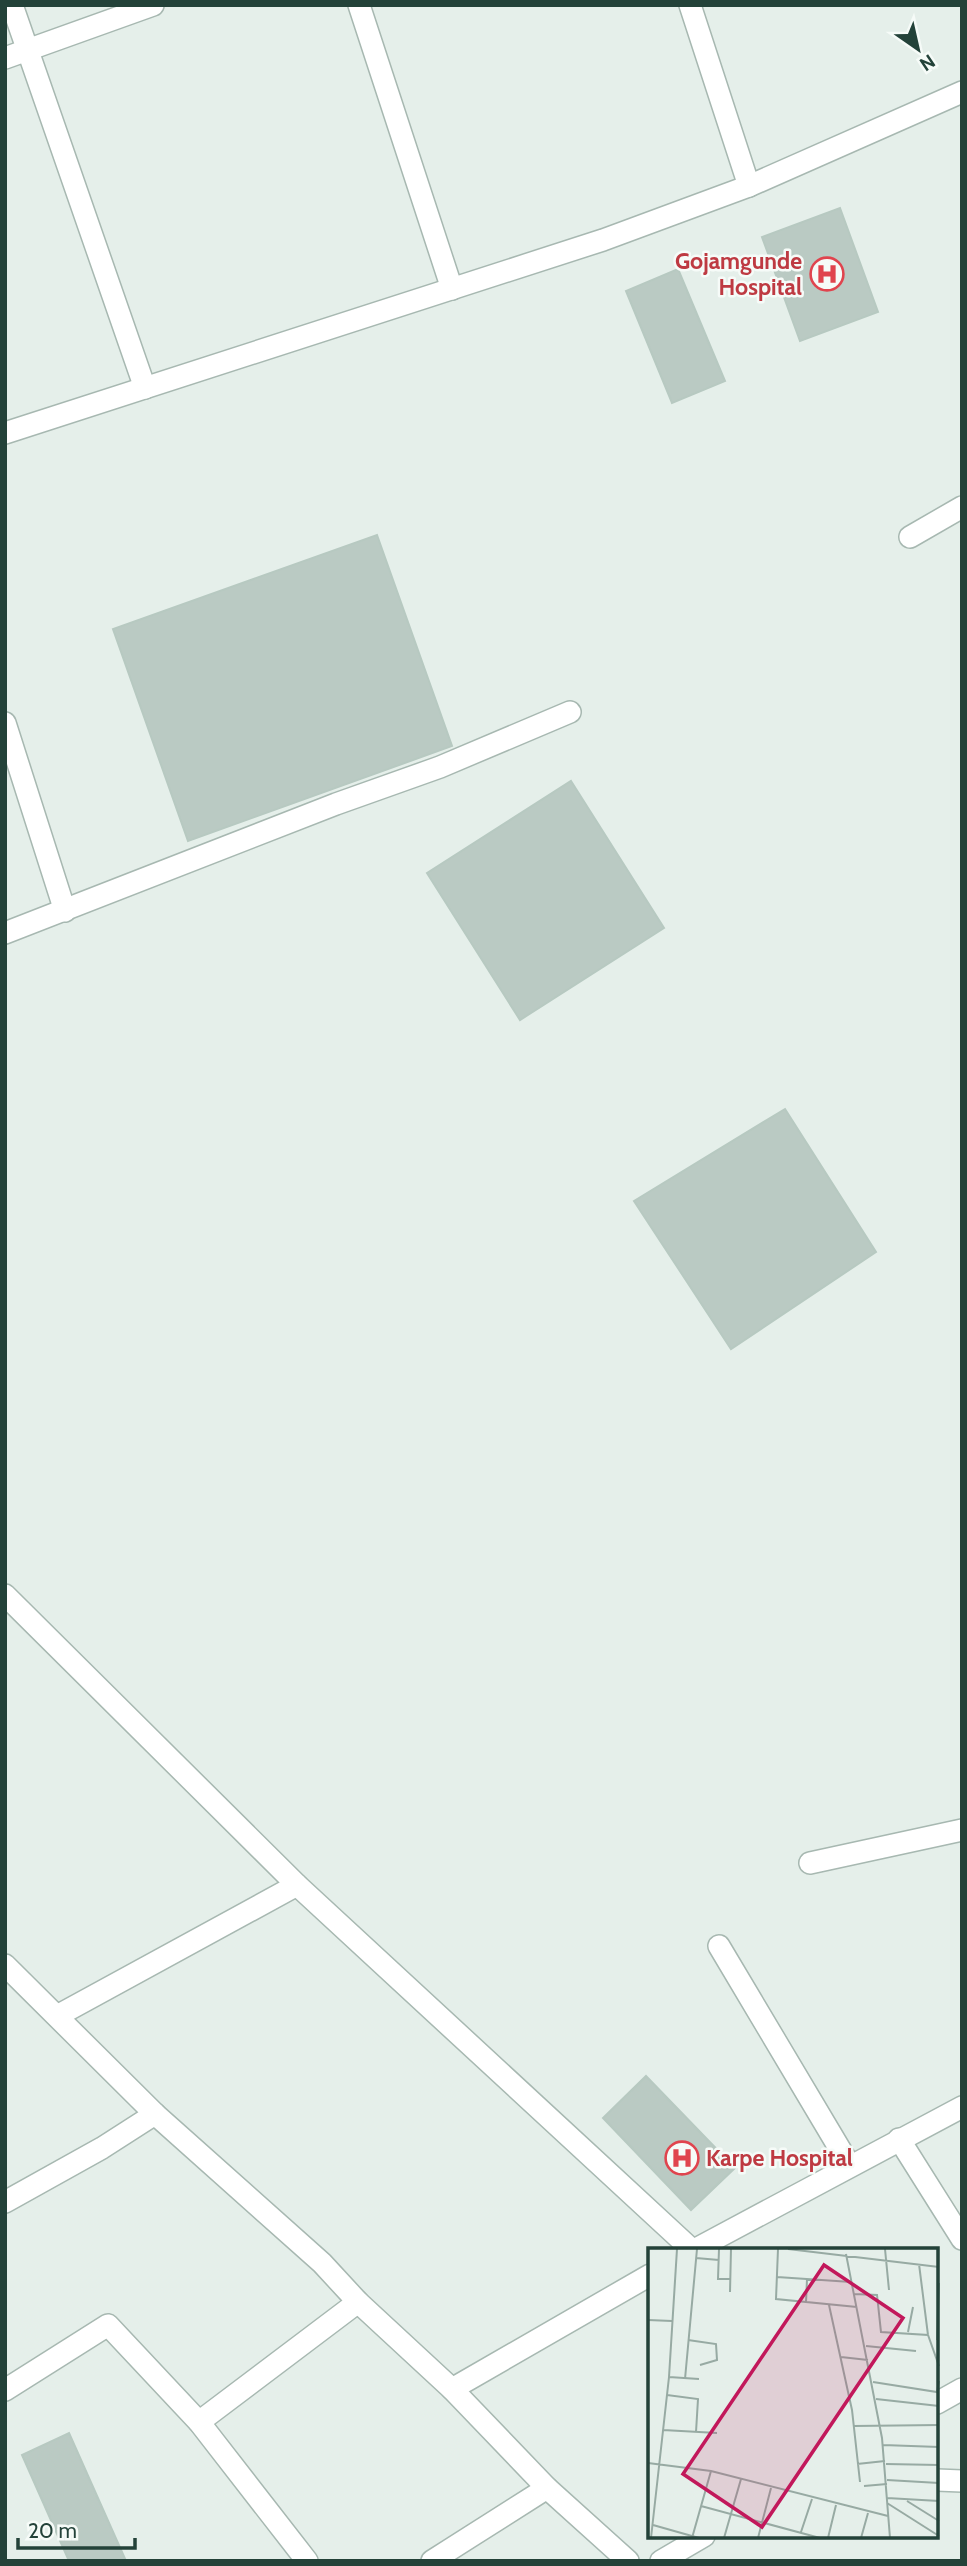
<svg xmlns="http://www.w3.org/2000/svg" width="967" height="2566" font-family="Cabin,sans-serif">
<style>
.building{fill:#bacac3;stroke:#b7c9c1;stroke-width:2}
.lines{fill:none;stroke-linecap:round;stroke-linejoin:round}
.minor-casing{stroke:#a7b8b1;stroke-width:24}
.minor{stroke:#fff;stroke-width:21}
.labels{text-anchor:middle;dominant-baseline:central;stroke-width:5;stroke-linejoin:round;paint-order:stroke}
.health-label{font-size:23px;font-weight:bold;fill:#be3a42;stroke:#f6fbf8;text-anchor:end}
.inset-road{fill:none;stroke:#97aaa3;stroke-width:2}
.view{fill:#c2185b;fill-opacity:0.15;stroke:#c2185b;stroke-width:3.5}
.inset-edge{fill:none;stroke:#234239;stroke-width:3.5}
</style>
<rect width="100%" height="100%" fill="#e5efea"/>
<g class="building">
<polygon points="840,208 878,312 800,341 762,237"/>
<polygon points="678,269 725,381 672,403 626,291"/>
<polygon points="377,535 452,746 188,841 113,629"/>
<polygon points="571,781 664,928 520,1020 427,873"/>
<polygon points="785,1109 876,1252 731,1349 634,1201"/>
<polygon points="646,2076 735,2168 691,2210 603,2118"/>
<polygon points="69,2433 126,2561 69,2561 22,2455"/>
</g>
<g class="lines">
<defs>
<g id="minor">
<polyline points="12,5 145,388"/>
<polyline points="359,5 452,289"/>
<polyline points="690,5 749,186"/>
<polyline points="5,58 153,5"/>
<polyline points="5,433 603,240 749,186 962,92"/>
<polyline points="910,537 962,507"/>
<polyline points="5,723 65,911"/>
<polyline points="5,933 336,804 440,767 570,712"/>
<polyline points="5,1595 297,1885 691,2249"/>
<polyline points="810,1863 962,1830"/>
<polyline points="719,1946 850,2166"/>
<polyline points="5,1965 155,2114 322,2263 358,2302 452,2389 547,2488 628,2561"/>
<polyline points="57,2016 297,1885"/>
<polyline points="899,2139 962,2239"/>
<polyline points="5,2202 102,2148 155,2114"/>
<polyline points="696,2249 962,2107"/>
<polyline points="452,2389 650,2275"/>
<polyline points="5,2390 108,2325 199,2422 307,2561"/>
<polyline points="937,2403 962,2389"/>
<polyline points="199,2422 358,2302"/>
<polyline points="937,2480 962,2481"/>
<polyline points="432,2561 547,2488"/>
<polyline points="661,2561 704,2536"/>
</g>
</defs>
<use href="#minor" class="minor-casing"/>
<use href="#minor" class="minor"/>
</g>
<defs>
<symbol id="hospital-ring" viewBox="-11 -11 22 22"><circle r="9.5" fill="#f6fbf8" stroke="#e0444e" stroke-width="1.5"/><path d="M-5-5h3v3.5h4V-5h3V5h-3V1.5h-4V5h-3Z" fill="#e0444e"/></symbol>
</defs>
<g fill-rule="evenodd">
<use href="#hospital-ring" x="808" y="255" width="38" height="38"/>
<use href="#hospital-ring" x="663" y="2139" width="38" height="38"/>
</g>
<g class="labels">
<g class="health-label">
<text x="802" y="261">Gojamgunde<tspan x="802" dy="26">Hospital</tspan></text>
<text x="706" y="2158" text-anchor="start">Karpe Hospital</text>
</g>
</g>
<g transform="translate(648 2248)">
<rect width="290" height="290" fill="#e5efea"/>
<path class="inset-road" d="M71,1L70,31H82M130,1L128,51L209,59M140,1L291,19M237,1L241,42M198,6L234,190L242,290M48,10L71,12M271,16L280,87M129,29L203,34M82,44L83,1M206,46L229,47L233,84L280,87L291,118M158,55L159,31M181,57L204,162L212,234M0,72L24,73M260,84L265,59M40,92L68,96L69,112L52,117M289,92L291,35M218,98L268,103M193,109L220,112M21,129L51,131M37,131L49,1M225,134L289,144L291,133M19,147L50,151L48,184M228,151L291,158M206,178L291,177M15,182L69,185M235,197L291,199M0,215L63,223L240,268M209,216L237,213M238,216L291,217M239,232L291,235M216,238L239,236M239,250L291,253M259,253L291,273M239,255L291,288M53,258L172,290M5,277L51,290M153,284L164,251M3,290L21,129L29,1M44,290L63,223M76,290L93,231M110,290L123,240M180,290L188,257M213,290L220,265"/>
<path class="view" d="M176,17L255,70L114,279L35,226Z"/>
<rect width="290" height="290" class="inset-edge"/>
</g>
<rect width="967" height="2566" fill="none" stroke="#234239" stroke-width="14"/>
<g transform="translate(918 49) rotate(146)" stroke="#f6fbf8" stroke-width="5" paint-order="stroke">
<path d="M0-5L12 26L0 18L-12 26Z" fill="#234239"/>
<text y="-10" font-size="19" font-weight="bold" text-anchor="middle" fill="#234239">N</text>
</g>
<path d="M18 2538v10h117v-10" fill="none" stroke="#234239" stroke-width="3.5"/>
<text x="28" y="2538" font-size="21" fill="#234239" stroke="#f6fbf8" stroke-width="5" paint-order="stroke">20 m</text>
</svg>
